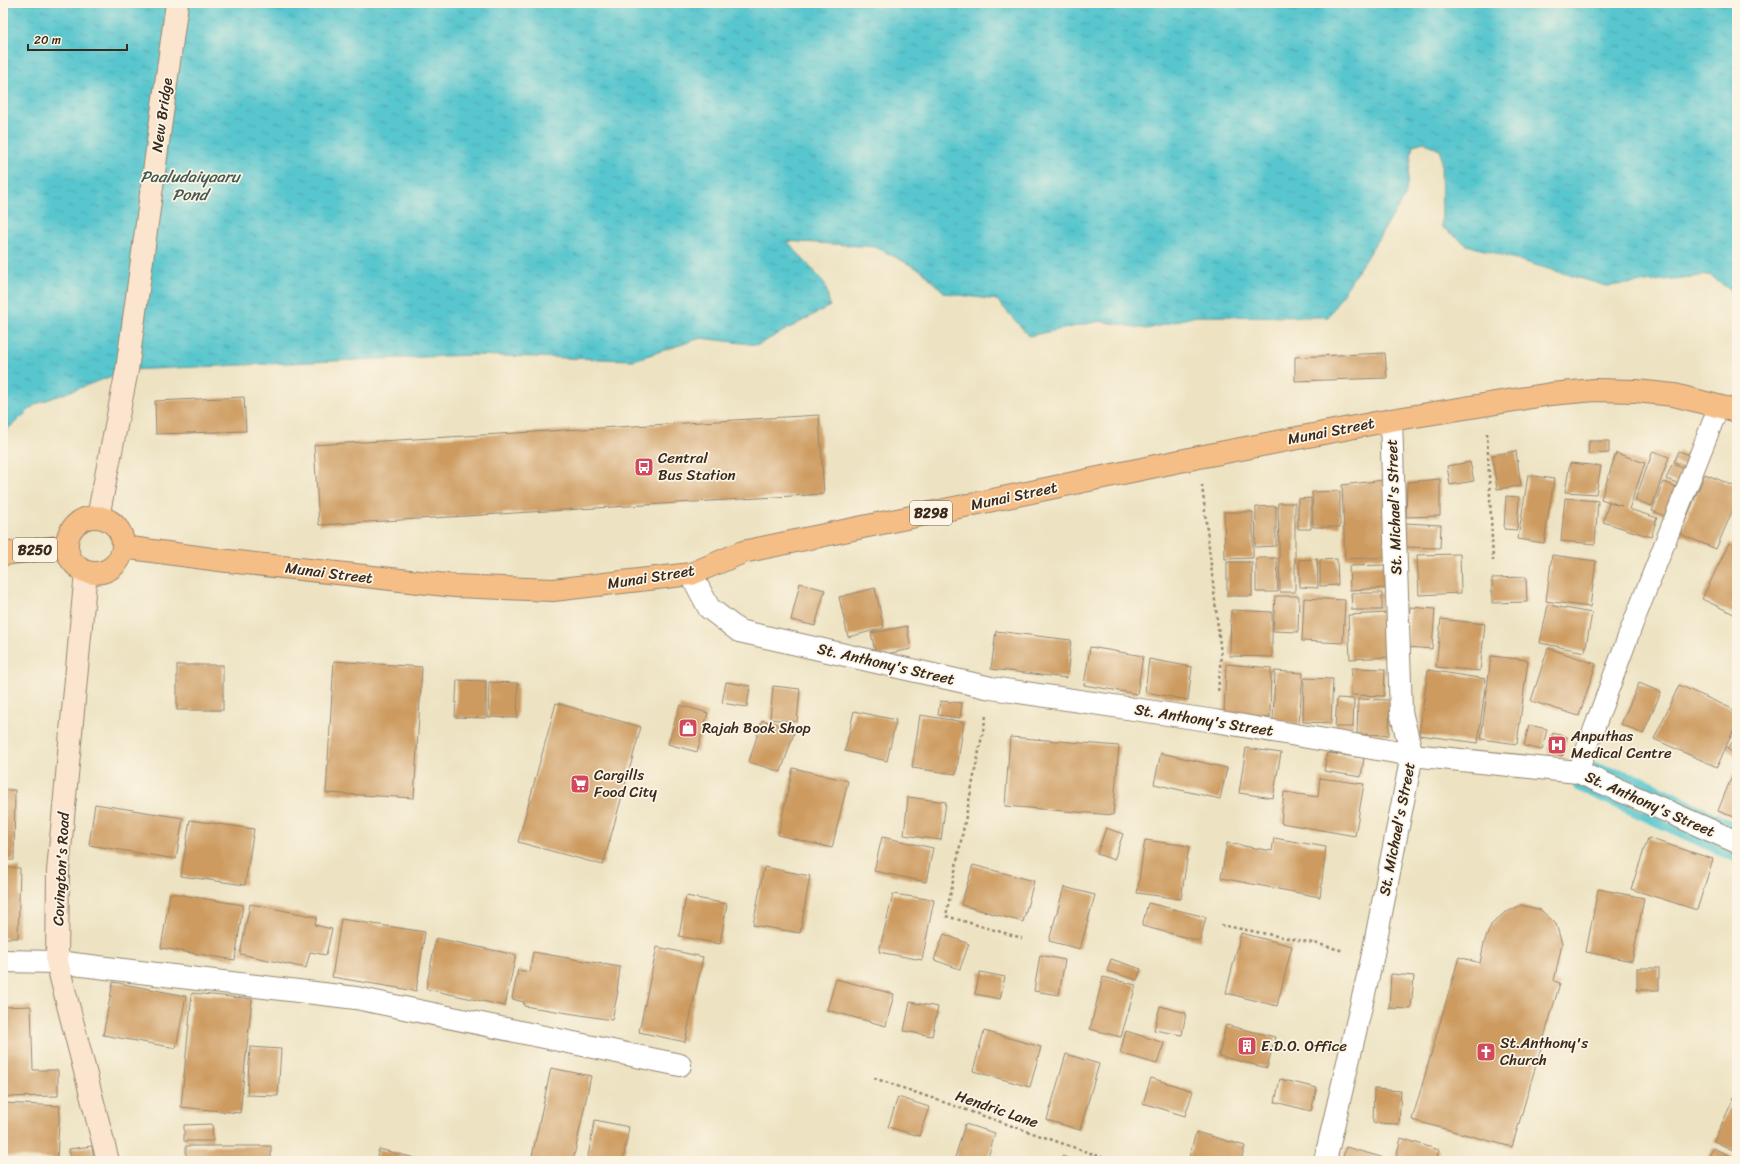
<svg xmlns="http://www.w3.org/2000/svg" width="1740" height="1164" font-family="Sriracha,sans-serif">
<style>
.water{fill:url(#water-ripples);stroke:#4a7876}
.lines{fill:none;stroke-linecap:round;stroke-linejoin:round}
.stream{stroke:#59c6ce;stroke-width:10}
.building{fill:#cd9b60}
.lane-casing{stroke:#948670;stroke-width:22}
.street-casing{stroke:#948670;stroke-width:24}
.secondary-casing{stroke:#948670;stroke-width:24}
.primary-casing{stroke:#948670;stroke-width:24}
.path{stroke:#948670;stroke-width:2.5;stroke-dasharray:3 3;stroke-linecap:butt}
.lane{stroke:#fff;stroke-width:20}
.street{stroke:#fff;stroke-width:22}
.secondary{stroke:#fbe5cf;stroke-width:22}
.primary{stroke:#f6be87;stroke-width:22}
.labels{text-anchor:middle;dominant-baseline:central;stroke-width:3.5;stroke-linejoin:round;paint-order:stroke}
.shield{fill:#fcf5e5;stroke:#75675a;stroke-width:1}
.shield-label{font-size:14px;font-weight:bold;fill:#3b2a1e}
.street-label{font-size:15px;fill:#3b2a1e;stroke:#fcf5e5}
.poi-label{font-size:15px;fill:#3b2a1e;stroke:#fcf5e5;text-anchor:start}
.water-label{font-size:16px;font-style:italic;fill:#445953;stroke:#fcf5e5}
</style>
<defs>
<pattern id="water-ripples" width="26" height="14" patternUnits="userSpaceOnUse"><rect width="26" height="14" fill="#59c6ce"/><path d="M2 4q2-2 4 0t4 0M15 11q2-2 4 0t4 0" fill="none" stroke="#4ba1a7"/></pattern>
</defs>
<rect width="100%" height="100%" fill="#fcf5e5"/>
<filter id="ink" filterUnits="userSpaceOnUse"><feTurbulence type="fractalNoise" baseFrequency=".025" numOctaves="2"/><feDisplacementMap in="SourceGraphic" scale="8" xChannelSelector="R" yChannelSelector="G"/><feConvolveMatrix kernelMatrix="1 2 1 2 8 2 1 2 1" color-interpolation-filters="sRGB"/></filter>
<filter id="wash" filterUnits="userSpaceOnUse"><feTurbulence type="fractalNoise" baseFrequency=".012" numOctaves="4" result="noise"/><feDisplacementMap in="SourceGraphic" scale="16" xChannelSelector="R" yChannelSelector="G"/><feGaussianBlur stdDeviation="0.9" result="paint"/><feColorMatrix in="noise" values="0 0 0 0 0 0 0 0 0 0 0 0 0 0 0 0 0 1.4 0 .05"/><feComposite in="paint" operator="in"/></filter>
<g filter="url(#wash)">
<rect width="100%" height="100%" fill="#ede3c3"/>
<polygon class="water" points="3,3 1737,3 1737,295 1710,275 1607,286 1467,245 1442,227 1441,151 1424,142 1413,145 1405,197 1328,317 1196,316 1147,329 1100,321 1029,336 997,300 945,293 922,271 876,247 787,241 825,284 830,306 758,345 701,338 634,360 471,355 128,370 36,404 3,433"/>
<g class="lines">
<g class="stream">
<polyline points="1586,766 1636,778 1737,829"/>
<polyline points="1578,786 1737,858"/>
</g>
</g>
<g id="blocks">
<g class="building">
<polygon points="1385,353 1387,378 1295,381 1295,357"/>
<polygon points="244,397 246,431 156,434 155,401"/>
<polygon points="819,415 824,494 319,525 314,445"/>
<polygon points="1589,441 1609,441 1609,453 1588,454"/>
<polygon points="1516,451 1521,486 1497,489 1492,455"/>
<polygon points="1653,451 1669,457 1652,506 1635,500"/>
<polygon points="1679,451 1694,457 1689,468 1674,462"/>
<polygon points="1616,453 1645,463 1629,509 1657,518 1651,537 1603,522 1609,503 1622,506 1601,499"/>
<polygon points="1470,462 1474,481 1450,485 1447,466"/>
<polygon points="1570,463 1601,466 1596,494 1565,492"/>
<polygon points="1672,464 1690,471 1686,486 1666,479"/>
<polygon points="1705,474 1737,487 1737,500 1716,549 1680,534"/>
<polygon points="1528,475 1554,479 1544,543 1518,539"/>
<polygon points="1440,479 1440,516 1406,517 1407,482"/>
<polygon points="1384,480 1389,557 1345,559 1342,485"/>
<polygon points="1663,482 1684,490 1673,519 1652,511"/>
<polygon points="1340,491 1340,527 1313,527 1312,492"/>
<polygon points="1506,496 1519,497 1517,530 1504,529"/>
<polygon points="1311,498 1311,529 1298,529 1298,499"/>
<polygon points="1565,498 1598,501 1595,544 1561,541"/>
<polygon points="1278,503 1295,503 1295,592 1280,592"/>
<polygon points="1276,506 1276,546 1255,547 1256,507"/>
<polygon points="1224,512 1253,512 1253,558 1225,559"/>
<polygon points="1406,523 1441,525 1440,548 1405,547"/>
<polygon points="1729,543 1737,547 1737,612 1736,615 1702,599"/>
<polygon points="1460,554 1461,593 1419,595 1417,555"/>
<polygon points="1552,555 1596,561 1590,607 1546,601"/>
<polygon points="1256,558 1277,558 1278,592 1256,592"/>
<polygon points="1317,559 1318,588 1300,587 1299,560"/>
<polygon points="1337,559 1338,585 1320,586 1320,560"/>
<rect x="1227" y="562" width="25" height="34"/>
<polygon points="1385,565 1387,588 1350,590 1349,566"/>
<polygon points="1526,577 1527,602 1492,603 1492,578"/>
<polygon points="800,583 825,590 815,626 791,620"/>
<polygon points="875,588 884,628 848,637 839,597"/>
<polygon points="1351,593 1382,593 1382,610 1352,610"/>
<polygon points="1275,596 1299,596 1298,632 1273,631"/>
<polygon points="1304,598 1345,600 1343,643 1302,641"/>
<polygon points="1548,605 1592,613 1585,652 1540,643"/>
<polygon points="1410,607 1435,609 1432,649 1407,647"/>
<polygon points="1231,610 1272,612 1272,657 1230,656"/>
<polygon points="1389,613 1391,657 1350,659 1348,615"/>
<polygon points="1441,619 1485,624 1480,671 1436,667"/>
<polygon points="907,626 911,649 876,656 871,633"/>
<polygon points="996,631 1071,640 1067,678 991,669"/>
<polygon points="1090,647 1143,656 1137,694 1084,685"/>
<polygon points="1548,648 1596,664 1579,716 1531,701"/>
<polygon points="1491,656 1528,660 1517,744 1481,739"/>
<polygon points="1149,659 1192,667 1188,700 1145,692"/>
<polygon points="334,661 422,667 414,798 326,793"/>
<polygon points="1226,664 1271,668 1270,718 1224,714"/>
<rect x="177" y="665" width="46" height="45"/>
<polygon points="1352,668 1385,669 1384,696 1351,695"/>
<polygon points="1428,670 1486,679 1478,743 1419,735"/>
<polygon points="1275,671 1303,673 1299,724 1273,720"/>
<polygon points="1304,678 1333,679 1331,723 1303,722"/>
<polygon points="457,680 486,681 486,718 455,717"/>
<polygon points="489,682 518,683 517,718 488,717"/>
<polygon points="726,682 750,686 747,707 722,703"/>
<polygon points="1639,683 1661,692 1643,734 1621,724"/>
<polygon points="1679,685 1737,711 1737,722 1717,767 1654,739"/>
<polygon points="773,686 800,689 797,722 770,719"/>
<polygon points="1337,698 1354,699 1353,727 1335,727"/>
<polygon points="1358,699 1390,700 1389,735 1357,734"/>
<polygon points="940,701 962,703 960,718 938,715"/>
<polygon points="556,703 641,727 603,865 518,842"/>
<polygon points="680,705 708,713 697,752 668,744"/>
<polygon points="854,711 896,720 887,761 845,751"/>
<polygon points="920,715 964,722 956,774 912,768"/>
<polygon points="762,720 795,730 781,772 749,762"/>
<polygon points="1529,725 1547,729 1542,750 1524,746"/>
<polygon points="1553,733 1567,737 1562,756 1548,753"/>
<polygon points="1010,737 1119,746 1113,815 1005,806"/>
<polygon points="1737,737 1737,758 1727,748"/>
<polygon points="1246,748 1281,753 1273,798 1239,793"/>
<polygon points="1161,753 1227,768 1220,799 1154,784"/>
<polygon points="1327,753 1364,758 1361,777 1324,771"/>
<polygon points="793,768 848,781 832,848 778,835"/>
<polygon points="1733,773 1737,775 1737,818 1718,811"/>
<polygon points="1320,778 1364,784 1355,836 1281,823 1284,792 1318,797"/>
<polygon points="3,790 15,790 14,860 3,860"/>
<polygon points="908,797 946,802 941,840 904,835"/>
<polygon points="95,804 183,818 176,859 89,845"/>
<polygon points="190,820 254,829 245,885 181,876"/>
<polygon points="1106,828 1123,834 1114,860 1097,854"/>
<polygon points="882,837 933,848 926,882 874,871"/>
<polygon points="1274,838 1326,847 1320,897 1221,878 1227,843 1272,851"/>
<polygon points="1648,838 1713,859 1697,910 1631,889"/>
<polygon points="1145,840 1189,846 1181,899 1137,893"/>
<polygon points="973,865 1034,881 1023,922 961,905"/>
<polygon points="3,867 20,868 18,938 3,938"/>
<polygon points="764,867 810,876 800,933 753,925"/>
<polygon points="1064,887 1095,895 1080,949 1049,941"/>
<polygon points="1598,889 1644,898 1632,961 1586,952"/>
<polygon points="170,893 243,905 235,960 161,948"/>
<polygon points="893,894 934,900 922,960 879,952"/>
<polygon points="686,896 727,904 720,944 679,936"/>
<polygon points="1148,903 1206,917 1200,941 1142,926"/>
<polygon points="250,904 317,917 315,925 332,929 326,955 310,952 306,968 240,954"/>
<polygon points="1521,905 1541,910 1556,924 1562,944 1554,981 1560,983 1512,1147 1412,1120 1459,957 1480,963 1484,943 1491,925 1503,914"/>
<polygon points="341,919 425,932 416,991 332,977"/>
<polygon points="1241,933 1292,946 1277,1006 1226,993"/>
<polygon points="944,934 969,944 960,969 934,960"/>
<polygon points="436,938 516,955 505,1006 426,989"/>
<polygon points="657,947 703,957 685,1042 639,1032"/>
<polygon points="533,952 620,967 617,991 618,991 612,1020 524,1006 524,1002 512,999 518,970 530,972"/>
<polygon points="1040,955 1065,960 1059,995 1034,991"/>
<polygon points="1111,959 1141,969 1137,980 1107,971"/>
<rect x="1637" y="968" width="22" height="22"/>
<polygon points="980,972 1005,977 1000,999 975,994"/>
<polygon points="1391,974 1414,976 1411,1009 1389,1008"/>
<polygon points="1103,977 1136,985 1121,1037 1090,1029"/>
<polygon points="836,979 894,994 886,1026 827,1010"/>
<polygon points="113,982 186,996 176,1048 103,1035"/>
<polygon points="192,993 252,999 240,1113 181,1107"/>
<polygon points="910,1002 938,1007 932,1036 904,1031"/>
<polygon points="31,1006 33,1070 58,1070 58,1096 3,1097 3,1007"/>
<polygon points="1160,1006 1186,1013 1182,1035 1154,1030"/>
<polygon points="1226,1025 1275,1037 1267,1068 1219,1056"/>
<polygon points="984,1031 1041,1047 1030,1087 973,1071"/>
<polygon points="1126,1031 1164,1043 1157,1064 1120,1053"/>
<polygon points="250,1047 281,1049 278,1096 247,1095"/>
<polygon points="1066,1054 1099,1064 1080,1130 1047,1120"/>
<polygon points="551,1068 591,1076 573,1161 531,1161"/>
<polygon points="1151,1078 1193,1091 1185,1116 1143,1103"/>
<polygon points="1280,1079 1317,1088 1311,1111 1275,1102"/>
<polygon points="1374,1089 1401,1091 1399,1124 1373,1123"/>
<polygon points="1737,1091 1737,1152 1714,1141"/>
<polygon points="898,1097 929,1107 919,1136 888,1127"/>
<polygon points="3,1103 60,1106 57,1159 3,1156"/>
<polygon points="595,1120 629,1127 623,1161 587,1161"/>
<polygon points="212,1124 213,1141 184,1141 184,1125"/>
<polygon points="965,1124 995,1133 987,1161 954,1161"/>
<polygon points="1196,1132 1245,1146 1241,1161 1188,1161"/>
<polygon points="1401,1138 1439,1150 1436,1161 1395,1161"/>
<polygon points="92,1146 94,1161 71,1161 69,1149"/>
<rect x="186" y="1146" width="85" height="15"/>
<polygon points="1346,1147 1395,1161 1342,1161"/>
<polygon points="1713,1148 1737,1159 1737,1161 1707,1161"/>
<polygon points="379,1149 423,1160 422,1161 376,1161"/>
<polygon points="1062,1156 1075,1161 1060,1161"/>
</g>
</g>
</g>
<g filter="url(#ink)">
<use href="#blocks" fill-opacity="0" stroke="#948670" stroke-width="1"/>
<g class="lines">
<defs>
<polyline id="lane" points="1578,772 1632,626 1719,406"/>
<g id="street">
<polyline points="691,574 709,608 739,631 991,688 1215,721 1412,755 1578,772 1737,842"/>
<polyline points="3,961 57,962 356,998 680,1065"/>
<polyline points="1325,1161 1372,959 1412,755 1401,712 1391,420"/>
</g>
<g id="secondary">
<polyline points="98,517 127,370 177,3"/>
<polyline points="86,572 58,871 57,962 108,1161"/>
</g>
<g id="primary">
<circle cx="95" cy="545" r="28"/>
<polyline points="123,547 219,560 455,586 553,590 691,574 743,552 1199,457 1391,420 1551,394 1595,390 1636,391 1674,395 1737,411"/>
<polyline points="3,554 67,546"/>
</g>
</defs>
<use href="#lane" class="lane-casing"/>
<use href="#street" class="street-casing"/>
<use href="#secondary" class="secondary-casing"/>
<use href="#primary" class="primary-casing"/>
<g class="path">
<polyline points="1487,433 1493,561"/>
<polyline points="1202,485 1221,654 1218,693"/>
<polyline points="986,716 946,916 1022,938"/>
<polyline points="1221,925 1318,944 1344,951"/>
<polyline points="874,1078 1113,1161"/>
</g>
<use href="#lane" class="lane"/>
<use href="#street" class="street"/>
<use href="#secondary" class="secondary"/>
<use href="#primary" class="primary"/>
</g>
</g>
<defs>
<symbol id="bus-square" viewBox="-11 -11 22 22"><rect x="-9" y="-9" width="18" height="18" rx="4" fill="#d1495b" stroke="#fcf5e5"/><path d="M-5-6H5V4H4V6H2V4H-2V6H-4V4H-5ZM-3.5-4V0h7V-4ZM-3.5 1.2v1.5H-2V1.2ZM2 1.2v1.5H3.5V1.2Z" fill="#fff"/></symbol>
<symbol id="shop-square" viewBox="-11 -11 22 22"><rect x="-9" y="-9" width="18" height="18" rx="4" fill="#d1495b" stroke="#fcf5e5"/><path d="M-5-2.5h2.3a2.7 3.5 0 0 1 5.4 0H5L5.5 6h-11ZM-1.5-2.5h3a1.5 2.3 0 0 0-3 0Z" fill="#fff"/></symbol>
<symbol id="hospital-square" viewBox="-11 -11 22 22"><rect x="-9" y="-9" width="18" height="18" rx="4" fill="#d1495b" stroke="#fcf5e5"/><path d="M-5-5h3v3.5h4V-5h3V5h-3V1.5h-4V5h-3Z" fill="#fff"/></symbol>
<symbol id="supermarket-square" viewBox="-11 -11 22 22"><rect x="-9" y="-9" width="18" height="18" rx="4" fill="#d1495b" stroke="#fcf5e5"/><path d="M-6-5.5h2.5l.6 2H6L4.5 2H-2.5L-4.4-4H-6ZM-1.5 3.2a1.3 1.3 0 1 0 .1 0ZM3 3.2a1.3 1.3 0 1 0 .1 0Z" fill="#fff"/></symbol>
<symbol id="building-square" viewBox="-11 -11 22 22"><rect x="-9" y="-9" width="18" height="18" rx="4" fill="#d1495b" stroke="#fcf5e5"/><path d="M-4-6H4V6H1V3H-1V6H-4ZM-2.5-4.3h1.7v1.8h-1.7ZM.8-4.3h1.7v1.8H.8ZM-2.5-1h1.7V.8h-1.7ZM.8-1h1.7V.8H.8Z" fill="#fff"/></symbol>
<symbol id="church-square" viewBox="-11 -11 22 22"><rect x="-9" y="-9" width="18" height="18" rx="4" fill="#d1495b" stroke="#fcf5e5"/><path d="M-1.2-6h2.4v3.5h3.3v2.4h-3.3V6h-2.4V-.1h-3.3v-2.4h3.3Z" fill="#fff"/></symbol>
</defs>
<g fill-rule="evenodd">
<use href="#bus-square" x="633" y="456" width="22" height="22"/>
<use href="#shop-square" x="677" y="717" width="22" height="22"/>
<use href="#hospital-square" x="1546" y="734" width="22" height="22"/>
<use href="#supermarket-square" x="569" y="773" width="22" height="22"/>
<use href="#building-square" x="1236" y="1035" width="22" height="22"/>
<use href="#church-square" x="1475" y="1041" width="22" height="22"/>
</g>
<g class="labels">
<g class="shield">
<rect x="910" y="501" width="42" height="24" rx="3"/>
<rect x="13" y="538" width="44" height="24" rx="3"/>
</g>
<g class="shield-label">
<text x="931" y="513">B298</text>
<text x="35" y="550">B250</text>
</g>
<g class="street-label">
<text transform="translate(162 115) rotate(-82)">New Bridge</text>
<text transform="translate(1331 431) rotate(-11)">Munai Street</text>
<text transform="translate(1014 496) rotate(-12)">Munai Street</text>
<text transform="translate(1394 507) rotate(-92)">St. Michael's Street</text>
<text transform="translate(329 573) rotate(7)">Munai Street</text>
<text transform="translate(651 577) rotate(-9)">Munai Street</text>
<text transform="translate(886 664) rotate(13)">St. Anthony's Street</text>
<text transform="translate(1204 720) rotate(9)">St. Anthony's Street</text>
<text transform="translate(1650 804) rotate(24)">St. Anthony's Street</text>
<text transform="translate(1397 829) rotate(-79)">St. Michael's Street</text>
<text transform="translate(61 869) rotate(-87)">Covington's Road</text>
<text transform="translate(997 1109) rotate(19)">Hendric Lane</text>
</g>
<g class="poi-label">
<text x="658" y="458">Central<tspan x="658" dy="17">Bus Station</tspan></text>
<text x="702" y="728">Rajah Book Shop</text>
<text x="1571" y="736">Anputhas<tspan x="1571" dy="17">Medical Centre</tspan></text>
<text x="594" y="775">Cargills<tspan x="594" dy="17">Food City</tspan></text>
<text x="1500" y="1043">St.Anthony's<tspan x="1500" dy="17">Church</tspan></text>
<text x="1261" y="1046">E.D.O. Office</text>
</g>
<g class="water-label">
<text x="190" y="176">Paaludaiyaaru<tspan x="190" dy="18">Pond</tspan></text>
</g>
</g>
<rect width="1740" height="1164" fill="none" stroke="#fcf5e5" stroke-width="16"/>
<path d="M28 44v6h99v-6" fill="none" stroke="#3b2a1e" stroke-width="2"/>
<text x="34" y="44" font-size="12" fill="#3b2a1e" stroke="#fcf5e5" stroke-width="3" paint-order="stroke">20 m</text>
</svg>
